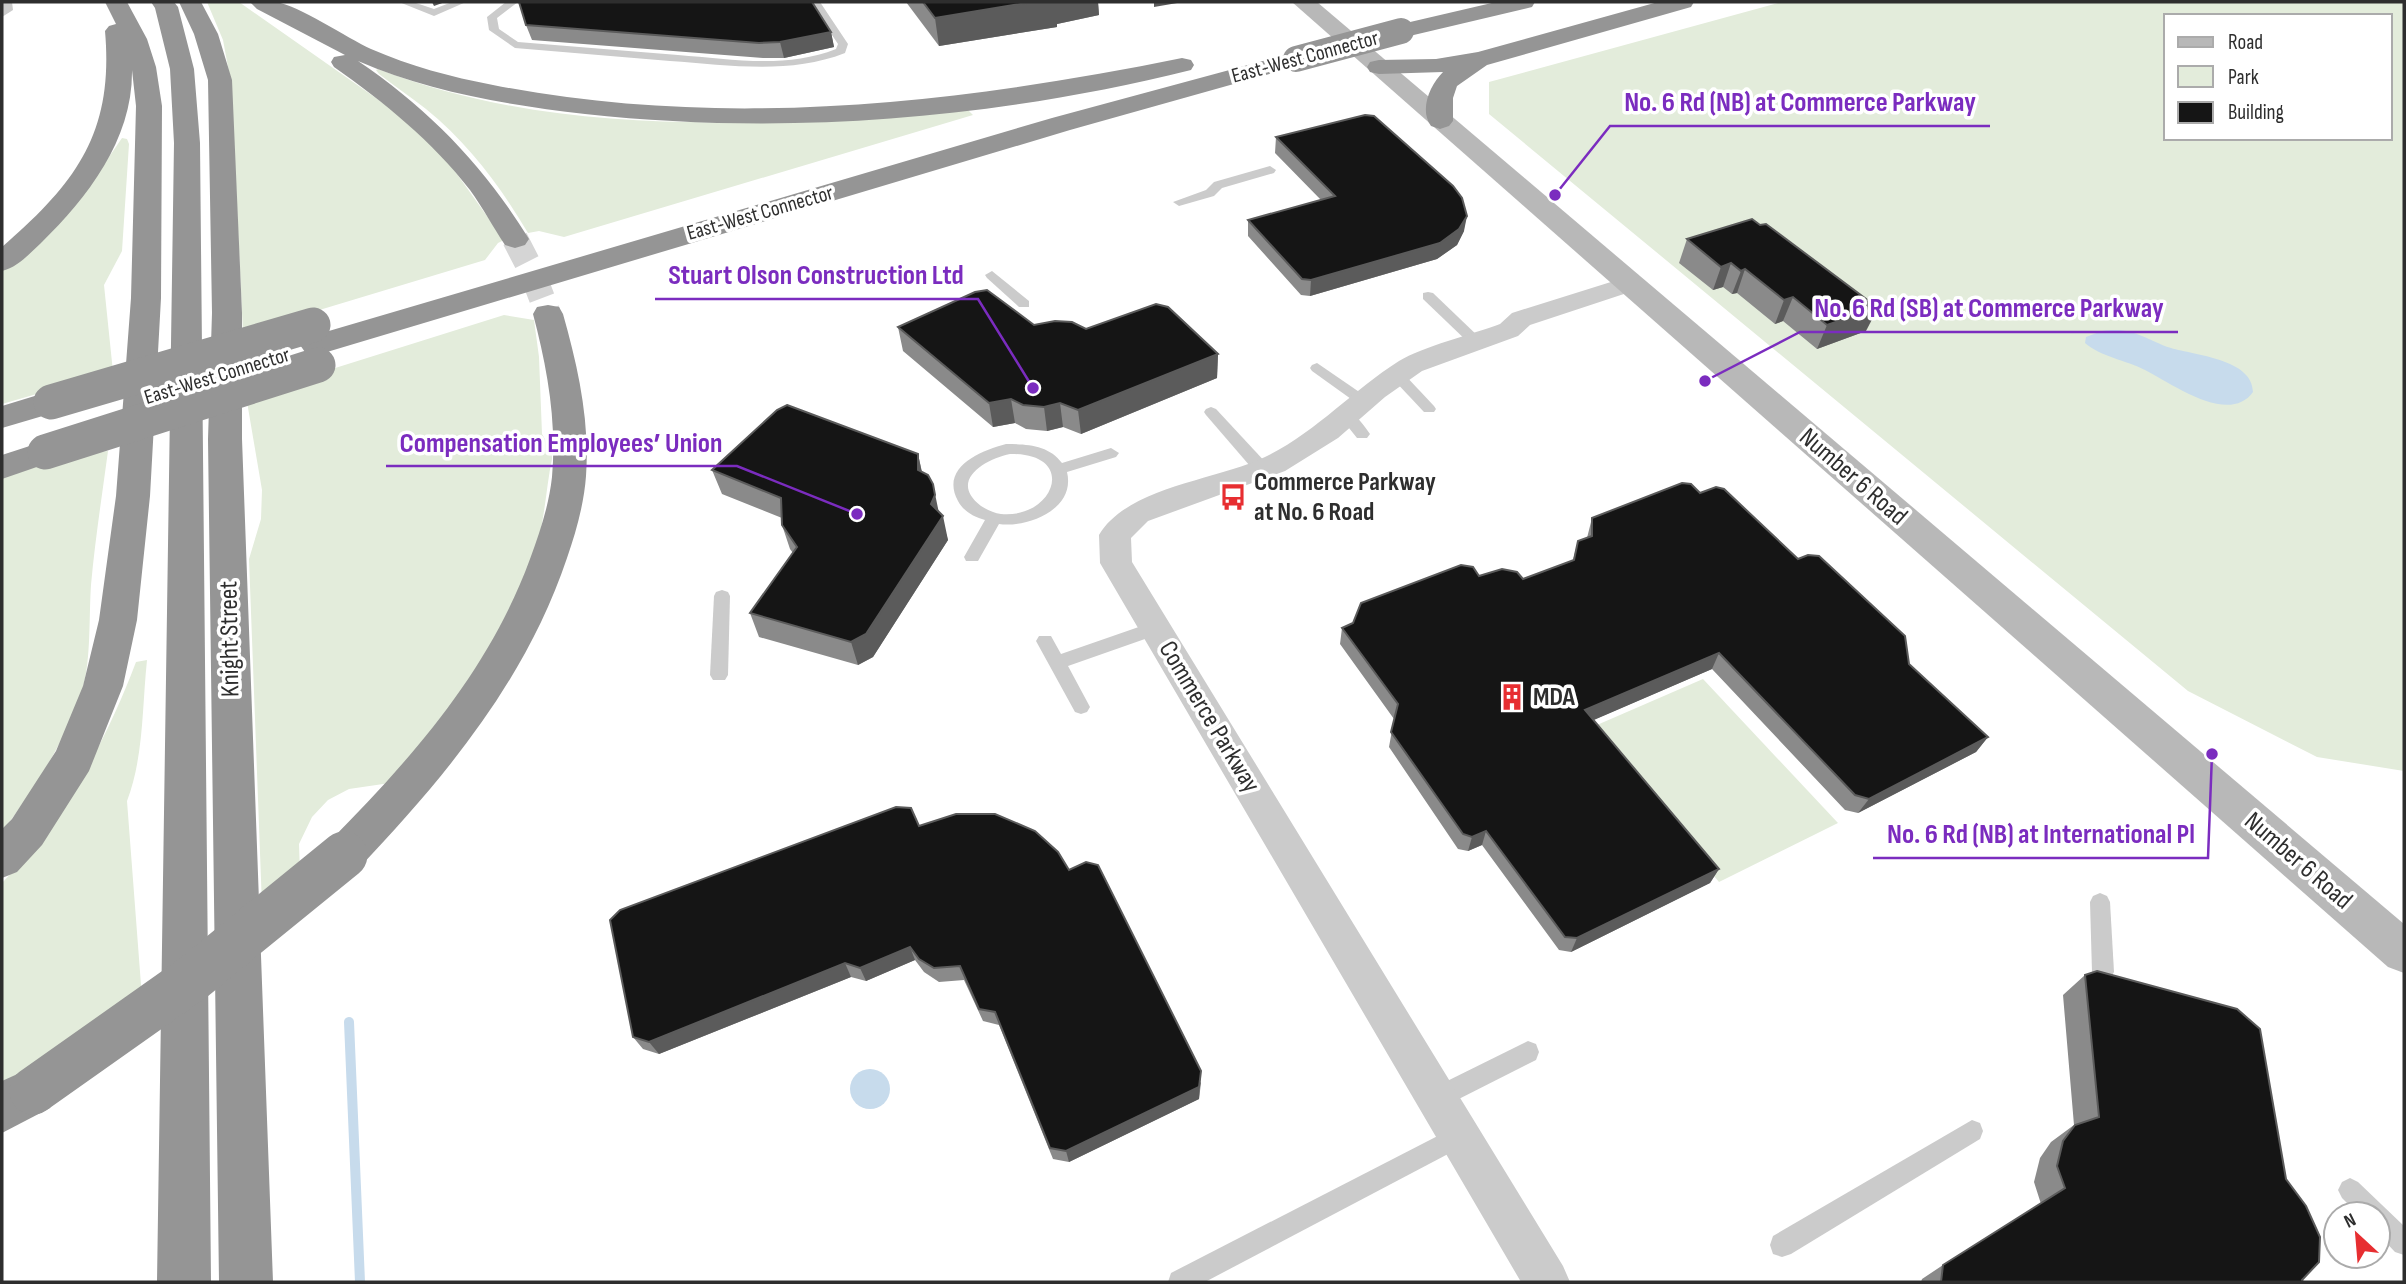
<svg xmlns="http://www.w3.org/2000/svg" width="2406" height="1284" font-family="'Sofia Sans Condensed',sans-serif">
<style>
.green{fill:#e3ecdb;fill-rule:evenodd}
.water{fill:#c7dbec}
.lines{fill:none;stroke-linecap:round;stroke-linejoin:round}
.stream{stroke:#c7dbec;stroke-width:10}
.motorway-tunnel{stroke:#d5d5d5;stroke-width:26;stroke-dasharray:26 13;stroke-linecap:butt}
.service{fill:#cbcbcb;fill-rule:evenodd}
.minor{fill:#cbcbcb;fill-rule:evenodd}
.secondary{fill:#b8b8b8;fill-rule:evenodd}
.motorway{fill:#959595;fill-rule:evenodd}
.motorway-bridge-far2{stroke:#959595;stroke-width:26}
.motorway-bridge-far1{stroke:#959595;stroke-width:35}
.motorway-bridge{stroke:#959595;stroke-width:47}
.wall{fill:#8a8a8a}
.shaded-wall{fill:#5b5b5b}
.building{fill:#151515;stroke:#5b5b5b;stroke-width:2}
.labels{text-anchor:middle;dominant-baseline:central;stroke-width:7;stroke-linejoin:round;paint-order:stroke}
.far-street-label{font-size:21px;fill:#2e2e2e;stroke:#fff}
.street-label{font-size:26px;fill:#2e2e2e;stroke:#fff}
.poi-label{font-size:26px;font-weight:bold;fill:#2e2e2e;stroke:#fff;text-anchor:start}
.leader{fill:none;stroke:#7b2cbf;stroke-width:2.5}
.callout-dot{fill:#7b2cbf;stroke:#fff;stroke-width:2.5}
.callout-label{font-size:28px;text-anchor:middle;font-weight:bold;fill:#7b2cbf;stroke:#fff;stroke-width:7;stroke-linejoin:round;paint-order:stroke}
</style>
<rect width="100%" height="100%" fill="#fff"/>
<g class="green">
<polygon points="207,2 239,2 393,110 447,160 504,240 498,243 485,260 243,333 231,83 223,40"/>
<path d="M1782,2H2404V771L2317,757L2188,691L1489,114V82ZM2166,16H2390V138H2166Z"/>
<path d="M378,69C565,141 772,124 968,110L973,115L564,237L539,231L528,233C500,186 469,144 426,109C411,97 394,86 379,74L376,70Z"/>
<path d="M122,138L127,139L129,144L122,251L104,285L113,372L2,404V271C47,232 89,188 122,138Z"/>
<path d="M504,315L534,320L539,357L542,434L552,451V459C546,487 545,520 536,548C505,638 449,711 390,783L349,789L328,800L312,817L299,844L300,873L262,906L249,559L261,519L262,490L246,396Z"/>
<path d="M108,451C102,496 95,540 91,585C89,614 91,660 83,687C67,739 35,788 2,832V477L63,456Z"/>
<path d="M147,660C142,707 144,756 127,801L142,998L35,1068L2,1083V883C63,820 105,744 136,662Z"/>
<polygon points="1703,679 1838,823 1719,882 1590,728"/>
</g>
<g class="water">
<path d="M2102,331C2133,326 2144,339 2171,348C2194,355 2253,359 2253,392C2229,426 2171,383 2145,370C2126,360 2101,357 2085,343L2086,337Z"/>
<circle cx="870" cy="1089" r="20"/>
</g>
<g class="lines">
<polyline class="stream" points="349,1022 360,1282"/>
<polyline class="motorway-tunnel" points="515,239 532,272 548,314"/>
<g class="service">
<polygon points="2,2 12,2 13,10 2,17"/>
<polygon points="399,2 413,2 434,9 452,2 466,2 434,16"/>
<path d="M506,2H518L497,18L499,29L518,42C571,46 624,51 678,55C730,59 786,69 836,49L838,44L810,2H820L848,44L845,53C789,75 729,65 670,61C618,57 567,52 515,48L489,30L487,17Z"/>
<polygon points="1270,166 1276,170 1274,173 1222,188 1214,196 1179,206 1173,202 1206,190 1214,182"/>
<polygon points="992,271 1029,301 1029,307 1019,307 987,278 985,275"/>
<polygon points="1428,292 1433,293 1481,339 1481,345 1471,345 1423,299 1423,293"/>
<polygon points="1317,363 1368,398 1370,401 1368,404 1358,404 1312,371 1310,368 1312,365"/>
<polygon points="1398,371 1403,373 1434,406 1436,409 1434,412 1424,412 1393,379 1391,376 1393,373"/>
<polygon points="1211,407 1216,409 1268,465 1270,469 1268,473 1256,473 1206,415 1204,412 1206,409"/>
<path d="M1346,410C1356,413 1364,426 1370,434L1367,438H1357L1341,418L1339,415L1341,412Z"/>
<path d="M1006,444C1027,444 1049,445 1062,463L1111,448L1119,453L1116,457L1067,472C1076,509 1028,528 999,524L978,561H966L964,557L985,520C974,517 963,511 958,501C940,468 979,451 1006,444ZM1010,454C1079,453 1054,519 1001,514C994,513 987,510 981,506C948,481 985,459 1010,454Z"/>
<polygon points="722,590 728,592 730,596 728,675 725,680 713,680 710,675 714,596 716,592"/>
<polygon points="1156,621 1162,623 1165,628 1162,633 1068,666 1090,707 1087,712 1081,714 1075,712 1036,641 1039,636 1051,636 1061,654"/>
<polygon points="2100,893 2107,896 2110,902 2114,972 2110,979 2103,982 2096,979 2092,972 2090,902 2093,896"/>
<polygon points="1528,1041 1536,1044 1539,1052 1536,1060 1445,1106 1437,1109 1429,1106 1426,1098 1429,1090"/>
<polygon points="1972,1120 1980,1123 1983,1131 1980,1139 1791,1254 1782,1257 1773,1254 1770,1245 1773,1236"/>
<polygon points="1459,1125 1467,1128 1470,1136 1467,1144 1205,1282 1168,1282 1171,1273"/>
<polygon points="2350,1178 2358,1182 2404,1226 2404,1255 2395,1252 2378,1234 2378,1214 2358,1214 2342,1198 2338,1190 2342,1182"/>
</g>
<path class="minor" d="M1630,276L1639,279L1643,284L1639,289L1530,325L1518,336L1422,371L1385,397L1338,438L1285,471L1148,521L1131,538L1132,562L1563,1266L1570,1282H1521L1100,563L1099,535C1127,487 1217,480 1265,457C1315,433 1353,390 1399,361C1422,347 1473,334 1500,324L1512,313Z"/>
<polygon class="secondary" points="1292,2 1317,2 2404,924 2404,973 2388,967"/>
<g class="motorway">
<path d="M105,2H127L147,39L156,67L162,106L161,298L150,496L137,620L123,686L89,771L42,845L17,872L2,878V829L12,819L56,751L83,686L99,620L116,496L131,298L136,106L132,70C133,139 88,197 41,243C29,254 18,267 2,271V247C76,183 114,133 105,31L109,26L116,24Z"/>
<polygon points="151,2 174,2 178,7 194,69 200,143 211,1282 157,1282 174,143 170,69 155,8"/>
<polygon points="179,2 201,2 218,34 232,80 242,313 242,439 273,1282 219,1282 208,439 212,313 208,80 194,34"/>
<path d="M250,2C258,2 268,0 276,2C298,5 347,38 371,49C410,66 451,77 493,85C722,130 955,104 1182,58L1191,60L1194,65L1191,70C994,119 787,136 585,114C508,105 429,92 358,61C429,109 484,166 529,239L525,245L515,248L505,245C493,227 483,208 470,190C432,141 385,103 334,67L331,62L334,57L345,55L257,9Z"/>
<polygon points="1496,2 1535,2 1532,7 1401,38 1393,36 1389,31 1393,26"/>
<path d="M1658,2H1694L1691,7L1487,65L1457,86L1453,98V121L1449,126L1440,129L1431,126C1419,110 1430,85 1443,72L1379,74L1370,72L1367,67L1370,62L1379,60L1436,59L1478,52Z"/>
<polygon points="1296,52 1305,54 1308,59 1305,64 1070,130 327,352 316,355 305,352 300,345 305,338 1052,118"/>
<path d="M548,305L559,307L563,314C578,367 590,421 586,476C584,504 576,532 567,558C526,680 446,776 359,868L344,874L329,868L322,855L329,842C412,758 489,671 530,559C540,532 549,505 552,477C557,421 547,367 533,314L537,307Z"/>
<polygon points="51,391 63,394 67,402 63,410 2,428 2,406"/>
<polygon points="45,441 57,444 62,452 57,460 2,479 2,455"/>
<polygon points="33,1067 50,1074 58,1091 50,1108 2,1133 2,1081"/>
</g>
<polyline class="motorway-bridge-far2" points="1296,59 1401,31"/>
<g class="motorway-bridge-far1">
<polyline points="51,402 313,325"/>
<polyline points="45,452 318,365"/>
</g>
<polyline class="motorway-bridge" points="33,1091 193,978 344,855"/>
</g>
<g class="wall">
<polygon points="906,2 1098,2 1099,15 1057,24 1057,27 939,46"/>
<polygon points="526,25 831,32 834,47 784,58 763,58 532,40"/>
<polygon points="1276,137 1464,231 1457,245 1437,259 1310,296 1301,295 1248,236 1248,220 1321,200 1275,153"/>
<polygon points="1687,239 1866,331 1817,349 1783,321 1775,324 1737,293 1732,294 1723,287 1713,290 1679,263"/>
<polygon points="1034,325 1086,329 1218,354 1217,378 1081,434 1063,427 1047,431 1026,429 1015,423 993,427 903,351 898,327"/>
<polygon points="918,454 922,472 939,512 948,540 873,657 858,665 759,637 750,613 793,553 790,549 782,525 782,518 722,494 712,470"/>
<polygon points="1700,493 1909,664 1988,737 1976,752 1858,813 1845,810 1712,669 1593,720 1719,869 1710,883 1571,952 1559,950 1482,845 1468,851 1458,849 1389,747 1394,719 1340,644 1342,628 1479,576 1523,579 1573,560 1578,541 1587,538 1592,518"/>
<polygon points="919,826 1069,870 1201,1083 1199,1099 1069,1162 1053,1159 999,1025 983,1021 964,980 939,982 924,972 915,960 866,981 851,977 659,1054 643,1049 633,1037"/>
<polygon points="2085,975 2302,1280 2303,1282 1921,1282 1922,1279 1943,1265 2041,1204 2034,1182 2040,1158 2051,1142 2074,1125 2063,995"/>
</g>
<g class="shaded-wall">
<polygon points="432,2 445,2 434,6"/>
<polygon points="1032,2 1098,2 1099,15 1057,24 1057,27 939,46 935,18"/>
<polygon points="1154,2 1183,2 1154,7"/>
<polygon points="831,32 834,47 784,58 780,42"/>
<polygon points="1467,216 1464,231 1457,245 1437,259 1310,296 1311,280"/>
<polygon points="1731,263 1723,287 1713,290 1721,267"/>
<polygon points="1745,269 1737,293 1732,294 1741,271"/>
<polygon points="1793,297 1783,321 1775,324 1784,300"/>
<polygon points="1878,308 1866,331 1817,349 1827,325"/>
<polygon points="1218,354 1217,378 1081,434 1078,410"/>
<polygon points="1011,399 1015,423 993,427 989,403"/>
<polygon points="1060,403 1063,427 1047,431 1044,407"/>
<polygon points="918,454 923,478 918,470"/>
<polygon points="933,484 940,518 943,516 948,540 873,657 858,665 851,642"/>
<polygon points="1719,653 1712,669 1580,726 1585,710"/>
<polygon points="1988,737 1976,752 1858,813 1869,799"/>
<polygon points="1486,831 1482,845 1468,851 1472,837"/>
<polygon points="1719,869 1710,883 1571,952 1577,938"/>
<polygon points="910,947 915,960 866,981 860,968"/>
<polygon points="845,963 851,977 659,1054 649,1042"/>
<polygon points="1201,1071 1199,1099 1069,1162 1066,1151"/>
</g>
<g class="building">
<polygon points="519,2 812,2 831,32 780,42 759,43 526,25"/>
<polygon points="923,2 1032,2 935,18"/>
<polygon points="1365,115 1374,116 1453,186 1462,198 1467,216 1459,229 1440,243 1311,280 1302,279 1248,220 1335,196 1276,137"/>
<polygon points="1752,219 1760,225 1766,224 1878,308 1827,325 1793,297 1784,300 1745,269 1741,271 1731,263 1721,267 1687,239"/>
<polygon points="987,290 1034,325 1055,321 1072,322 1086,329 1156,304 1168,307 1218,354 1078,410 1060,403 1044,407 1023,405 1011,399 989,403 898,327 975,292"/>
<polygon points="787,405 918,454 918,470 928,475 933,484 935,495 931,504 943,516 866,634 851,642 750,613 797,547 782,525 781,498 712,470 777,410"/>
<polygon points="1682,483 1691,484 1700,493 1716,487 1724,489 1798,559 1808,555 1819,556 1905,636 1909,664 1988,737 1869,799 1855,795 1719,653 1585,710 1719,869 1577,938 1565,937 1486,831 1472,837 1463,834 1391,732 1398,704 1342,628 1353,623 1361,603 1461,565 1473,567 1479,576 1502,569 1517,572 1523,579 1574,560 1578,541 1592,536 1592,518"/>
<polygon points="896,807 911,808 919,826 956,814 995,814 1035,831 1058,852 1069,870 1086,862 1098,865 1201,1071 1199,1087 1066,1151 1050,1148 995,1012 979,1009 960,966 934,968 919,959 910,947 860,968 845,963 649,1042 633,1037 610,920 620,910"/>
<polygon points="2097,971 2237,1009 2260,1029 2286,1179 2306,1206 2320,1237 2319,1262 2302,1280 2303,1282 1941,1282 1943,1265 2065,1188 2057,1166 2063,1141 2075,1125 2099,1117 2085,975"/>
</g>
<defs>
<symbol id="bus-bare" viewBox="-9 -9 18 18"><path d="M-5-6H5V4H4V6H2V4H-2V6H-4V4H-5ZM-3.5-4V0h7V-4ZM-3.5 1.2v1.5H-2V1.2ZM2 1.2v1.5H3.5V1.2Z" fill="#e72e31" stroke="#fff" stroke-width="2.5" paint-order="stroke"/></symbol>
<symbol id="building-bare" viewBox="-9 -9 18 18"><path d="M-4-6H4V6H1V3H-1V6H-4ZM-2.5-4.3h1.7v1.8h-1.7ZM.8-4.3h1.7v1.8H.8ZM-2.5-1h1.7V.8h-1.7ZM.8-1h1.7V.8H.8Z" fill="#e72e31" stroke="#fff" stroke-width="2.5" paint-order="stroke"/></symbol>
</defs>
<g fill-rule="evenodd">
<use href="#bus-bare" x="1214" y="478" width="38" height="38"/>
<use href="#building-bare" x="1493" y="678" width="38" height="38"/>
</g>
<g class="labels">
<g class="far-street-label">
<text transform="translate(1305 57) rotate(-15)">East-West Connector</text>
<text transform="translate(760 213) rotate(-16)">East-West Connector</text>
<text transform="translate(217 376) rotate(-17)">East-West Connector</text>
</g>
<g class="street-label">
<text transform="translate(1853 477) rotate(41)">Number 6 Road</text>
<text transform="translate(230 639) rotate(-91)">Knight Street</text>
<text transform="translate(1209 717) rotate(59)">Commerce Parkway</text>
<text transform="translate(2298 861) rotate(41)">Number 6 Road</text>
</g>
<g class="poi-label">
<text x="1254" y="482">Commerce Parkway<tspan x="1254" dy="30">at No. 6 Road</tspan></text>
<text x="1533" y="697">MDA</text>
</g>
</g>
<path class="leader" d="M1555 195L1610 126H1990M1033 388L978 299H655M1705 381L1800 332H2178M857 514L737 466H386M2212 754L2208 858H1873"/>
<g class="callout-dot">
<circle cx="1555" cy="195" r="7"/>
<circle cx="1033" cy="388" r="7"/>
<circle cx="1705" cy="381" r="7"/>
<circle cx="857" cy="514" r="7"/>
<circle cx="2212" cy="754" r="7"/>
</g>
<g class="callout-label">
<text x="1800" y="111">No. 6 Rd (NB) at Commerce Parkway</text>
<text x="816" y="284">Stuart Olson Construction Ltd</text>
<text x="1989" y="317">No. 6 Rd (SB) at Commerce Parkway</text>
<text x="561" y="452">Compensation Employees’ Union</text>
<text x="2041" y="843">No. 6 Rd (NB) at International Pl</text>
</g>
<rect width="2406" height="1284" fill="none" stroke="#2e2e2e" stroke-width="7"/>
<rect x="2164" y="14" width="228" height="126" fill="#ffffff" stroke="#ababab" stroke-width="2"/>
<rect x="2178" y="37" width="35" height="10" fill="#b8b8b8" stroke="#ababab" stroke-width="2"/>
<text x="2228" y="49" font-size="21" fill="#2e2e2e">Road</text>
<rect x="2178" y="66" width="35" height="21" fill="#e3ecdb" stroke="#ababab" stroke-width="2"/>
<text x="2228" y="84" font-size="21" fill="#2e2e2e">Park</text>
<rect x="2178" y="102" width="35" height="21" fill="#151515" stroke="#ababab" stroke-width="2"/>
<text x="2228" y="119" font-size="21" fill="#2e2e2e">Building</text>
<g transform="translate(2357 1235) rotate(334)"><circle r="33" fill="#ffffff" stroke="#ababab" stroke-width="2"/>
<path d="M0-5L12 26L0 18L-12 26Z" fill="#e72e31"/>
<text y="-10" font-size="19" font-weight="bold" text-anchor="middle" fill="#2e2e2e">N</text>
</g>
</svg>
